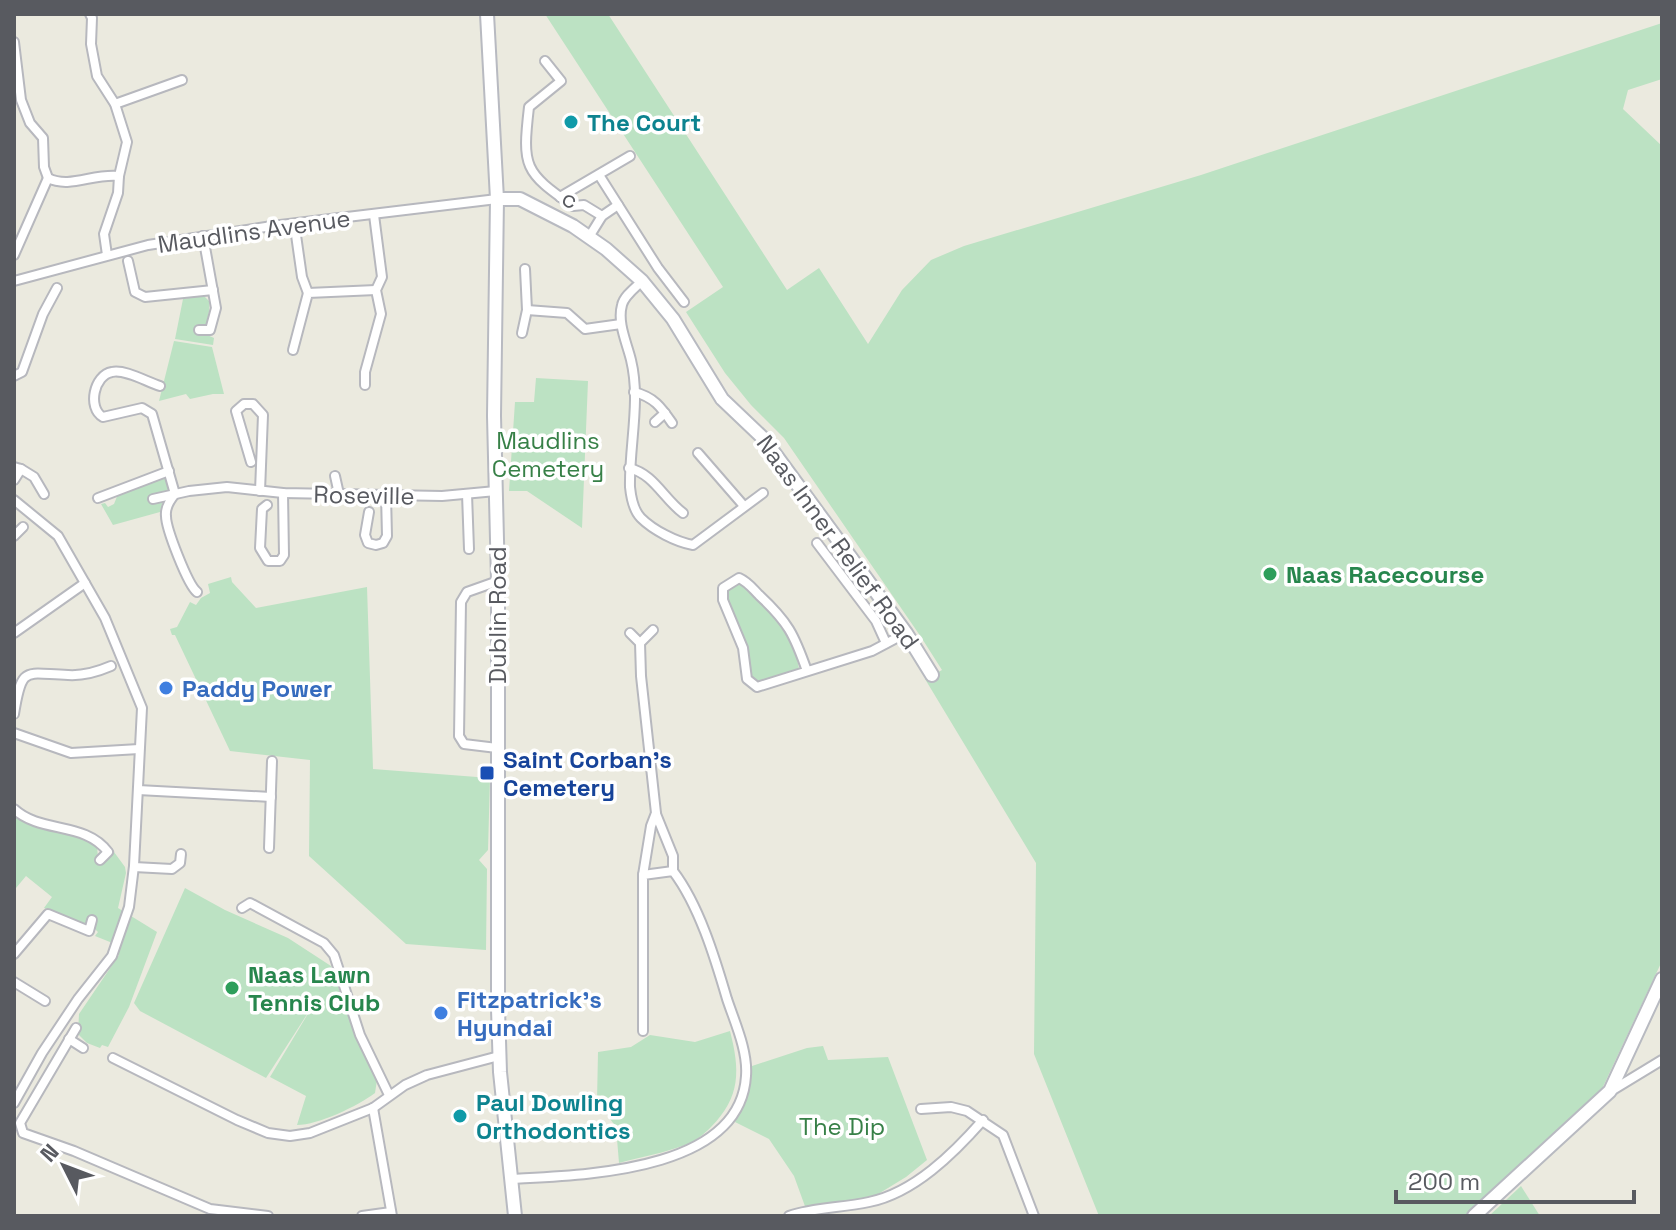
<svg xmlns="http://www.w3.org/2000/svg" width="1676" height="1230" font-family="'Space Grotesk',sans-serif">
<style>
.green{fill:#bce2c3}
.lines{fill:none;stroke-linecap:round;stroke-linejoin:round}
.street-casing{stroke:#b7b8be;stroke-width:12}
.secondary-casing{stroke:#b8bac1;stroke-width:16}
.street{stroke:#fff;stroke-width:8}
.secondary{stroke:#fff;stroke-width:12}
.culture-dot{fill:#0f9aa8;stroke:#fff;stroke-width:3}
.leisure-dot{fill:#2e9e5b;stroke:#fff;stroke-width:3}
.shop-dot{fill:#3f7fe0;stroke:#fff;stroke-width:3}
.transit-dot{fill:#1a4fb4;stroke:#fff;stroke-width:3}
.labels{text-anchor:middle;dominant-baseline:central;stroke-width:7;stroke-linejoin:round;paint-order:stroke}
.culture-label{font-size:24px;font-weight:bold;fill:#0d838f;stroke:#fff;text-anchor:start}
.street-label{font-size:24px;fill:#585a60;stroke:#fff}
.park-label{font-size:24px;fill:#378047;stroke:#fff}
.leisure-label{font-size:24px;font-weight:bold;fill:#27864d;stroke:#fff;text-anchor:start}
.shop-label{font-size:24px;font-weight:bold;fill:#366cbe;stroke:#fff;text-anchor:start}
.transit-label{font-size:24px;font-weight:bold;fill:#164399;stroke:#fff;text-anchor:start}
</style>
<rect width="100%" height="100%" fill="#ebeadf"/>
<g class="green">
<polygon points="545,14 608,14 787,290 819,268 868,344 902,290 931,260 964,246 1201,175 1662,23 1662,79 1628,90 1623,109 1662,146 1662,961 1601,1091 1464,1216 1099,1216 1034,1054 1036,863 925,679 942,670 921,637 784,438 751,405 725,373 686,312 723,287"/>
<path d="M203,295L209,301C211,314 205,322 205,334L214,338L213,345L175,339L183,299Z"/>
<polygon points="174,341 212,347 224,394 213,394 190,399 186,394 159,401"/>
<polygon points="536,378 588,381 582,528 527,491 509,491 515,402 534,402"/>
<polygon points="167,475 170,487 165,492 160,512 113,525 101,504 105,503 108,507 114,504 118,494"/>
<polygon points="231,577 232,582 256,608 367,587 373,769 490,778 488,850 479,860 487,869 486,950 406,944 309,856 310,760 230,751 175,635 172,635 170,629 177,627 190,602 196,605 201,598 210,593 208,584"/>
<path d="M738,584C746,586 746,590 752,596C756,600 762,603 767,608C783,623 796,647 799,669L794,672L756,684C745,674 746,655 743,641C739,625 726,608 726,592Z"/>
<path d="M14,813C38,834 71,829 97,846L98,858L103,863L114,852L125,867L126,873L118,908L157,932L129,1007L108,1047L102,1045L100,1048L87,1043L78,1034L79,1014L119,955L110,942L95,936L98,932L95,929L44,908L52,897L26,876L16,888L14,886Z"/>
<path d="M185,888L225,910L288,938L331,966L354,1033L377,1080L375,1093C358,1106 318,1125 297,1125L306,1096L270,1077L315,1002L266,1078L140,1011L134,1003Z"/>
<path d="M730,1031C740,1070 741,1097 711,1127C704,1134 695,1142 685,1145C664,1153 641,1157 619,1163L616,1127L597,1101L598,1052L631,1047L650,1035L695,1042Z"/>
<polygon points="823,1046 828,1060 888,1057 927,1160 906,1177 870,1199 806,1209 794,1176 769,1139 735,1122 750,1087 752,1066 807,1048"/>
<polygon points="1521,1186 1540,1216 1489,1216"/>
</g>
<g class="lines">
<defs>
<g id="street">
<polyline points="90,14 92,18 91,44 97,76 115,104 127,142 119,176 118,193 104,234 107,255"/>
<path d="M14,42L21,100L30,123L43,138L44,167L48,178C70,189 93,173 119,176"/>
<path d="M545,61L561,81L529,107C522,167 524,172 573,206L584,205L602,216"/>
<polyline points="115,104 182,80"/>
<polyline points="599,175 658,268 684,302"/>
<polyline points="560,197 630,156"/>
<polyline points="296,235 302,277 308,293"/>
<polyline points="589,237 602,216 618,205"/>
<polyline points="14,255 48,178"/>
<polyline points="128,261 135,292 145,297 213,290"/>
<polyline points="14,281 148,245 272,226 497,199"/>
<path d="M642,281C635,288 624,296 622,305C617,323 627,343 631,360C641,401 629,446 630,487C631,497 633,510 641,518C653,530 676,542 693,545L763,493"/>
<polyline points="527,310 567,313 585,329 621,324"/>
<polyline points="199,330 210,330 216,308 203,236"/>
<polyline points="522,333 527,310 525,269"/>
<polyline points="293,350 308,293 376,290"/>
<polyline points="14,376 22,372 43,314 57,288"/>
<polyline points="365,385 365,372 381,314 376,290 382,277 374,215"/>
<path d="M160,386C147,382 125,369 112,372C94,375 87,408 103,417L142,408L152,414L175,494C170,500 165,508 166,516C166,529 188,585 197,592"/>
<path d="M634,392C654,397 661,407 672,423"/>
<polyline points="655,422 665,413"/>
<polyline points="698,453 744,506"/>
<polyline points="251,462 236,411 244,404 253,404 263,415 260,491"/>
<polyline points="14,467 21,469 14,480"/>
<path d="M629,468C654,474 663,498 683,513"/>
<polyline points="21,469 34,477 44,494"/>
<polyline points="335,476 339,494"/>
<polyline points="467,494 469,549"/>
<polyline points="98,498 169,471"/>
<polyline points="153,499 189,491 227,487 283,493 442,496 496,491"/>
<polyline points="14,500 58,536 105,618 142,708 134,866 129,907 112,956 78,999 42,1053 14,1103"/>
<polyline points="267,505 262,509 260,548 268,561 280,561 284,555 283,493"/>
<polyline points="369,512 365,535 368,543 376,545 383,543 387,536 386,495"/>
<polyline points="14,536 23,527"/>
<polyline points="817,543 876,621 886,643"/>
<polyline points="14,633 85,583"/>
<polyline points="630,633 640,643 653,630"/>
<polyline points="640,643 641,676 656,813 651,826 643,875"/>
<path d="M807,671C794,634 788,622 759,595C752,588 748,582 739,578L723,588V600L743,648L747,679L757,687L872,651L906,633"/>
<path d="M14,714C22,664 25,674 68,675C83,676 97,672 111,666"/>
<polyline points="14,733 71,753 139,749"/>
<polyline points="497,748 464,744 459,736 461,602 467,592 498,581"/>
<polyline points="138,790 271,797"/>
<path d="M14,809C41,834 85,821 108,852L100,860"/>
<polyline points="656,814 673,856 673,871"/>
<polyline points="269,848 272,761"/>
<polyline points="134,867 172,869 180,863 181,854"/>
<polyline points="242,908 250,903 324,943 334,955 360,1035 389,1095"/>
<polyline points="14,954 48,914 89,931 92,920"/>
<polyline points="14,982 45,1001"/>
<polyline points="76,1028 20,1123 23,1133 74,1151 210,1209 268,1216"/>
<polyline points="69,1039 83,1048"/>
<polyline points="113,1058 237,1120 268,1133 290,1136 310,1133 373,1108 405,1085 427,1075 499,1056"/>
<polyline points="1611,1091 1662,1060"/>
<polyline points="373,1108 392,1216"/>
<polyline points="921,1109 951,1107 967,1111 1003,1135 1034,1216"/>
<path d="M511,1179C580,1175 740,1173 746,1076C748,1051 735,1023 727,999C715,958 699,905 673,871L643,875V1031"/>
<polyline points="362,1216 391,1212"/>
<path d="M789,1216C814,1207 842,1208 869,1202C914,1193 954,1153 983,1120"/>
</g>
<g id="secondary">
<polyline points="487,14 497,199 494,416 498,581 498,1009 500,1072 515,1216"/>
<polyline points="497,199 520,199 573,226 606,249 642,281 673,319 722,399 764,439 906,633 932,675"/>
<polyline points="1474,1216 1610,1091 1662,979"/>
</g>
</defs>
<use href="#street" class="street-casing"/>
<use href="#secondary" class="secondary-casing"/>
<use href="#street" class="street"/>
<use href="#secondary" class="secondary"/>
</g>
<g class="culture-dot">
<circle cx="571" cy="122" r="8"/>
<circle cx="460" cy="1116" r="8"/>
</g>
<g class="leisure-dot">
<circle cx="1270" cy="574" r="8"/>
<circle cx="232" cy="988" r="8"/>
</g>
<g class="shop-dot">
<circle cx="166" cy="688" r="8"/>
<circle cx="441" cy="1013" r="8"/>
</g>
<rect class="transit-dot" x="479" y="765" width="16" height="16" rx="4"/>
<g class="labels">
<g class="culture-label">
<text x="587" y="122">The Court</text>
<text x="476" y="1102">Paul Dowling<tspan x="476" dy="28">Orthodontics</tspan></text>
</g>
<g class="street-label">
<text transform="translate(570 199) rotate(23)">c</text>
<text transform="translate(254 231) rotate(-8)">Maudlins Avenue</text>
<text transform="translate(364 495) rotate(1)">Roseville</text>
<text transform="translate(838 542) rotate(54)">Naas Inner Relief Road</text>
<text transform="translate(497 615) rotate(-90)">Dublin Road</text>
</g>
<g class="park-label">
<text x="548" y="440">Maudlins<tspan x="548" dy="28">Cemetery</tspan></text>
<text x="842" y="1126">The Dip</text>
</g>
<g class="leisure-label">
<text x="1286" y="574">Naas Racecourse</text>
<text x="248" y="974">Naas Lawn<tspan x="248" dy="28">Tennis Club</tspan></text>
</g>
<g class="shop-label">
<text x="182" y="688">Paddy Power</text>
<text x="457" y="999">Fitzpatrick's<tspan x="457" dy="28">Hyundai</tspan></text>
</g>
<g class="transit-label">
<text x="503" y="759">Saint Corban's<tspan x="503" dy="28">Cemetery</tspan></text>
</g>
</g>
<rect width="1676" height="1230" fill="none" stroke="#585a60" stroke-width="32"/>
<g transform="translate(64 1166) rotate(312)" stroke="#ffffff" stroke-width="6" paint-order="stroke">
<path d="M0-6L14 30L0 20L-14 30Z" fill="#585a60"/>
<text y="-12" font-size="22" font-weight="bold" text-anchor="middle" fill="#585a60">N</text>
</g>
<path d="M1396 1190v12h238v-12" fill="none" stroke="#585a60" stroke-width="4"/>
<text x="1408" y="1190" font-size="24" fill="#585a60" stroke="#ffffff" stroke-width="6" paint-order="stroke">200 m</text>
</svg>
